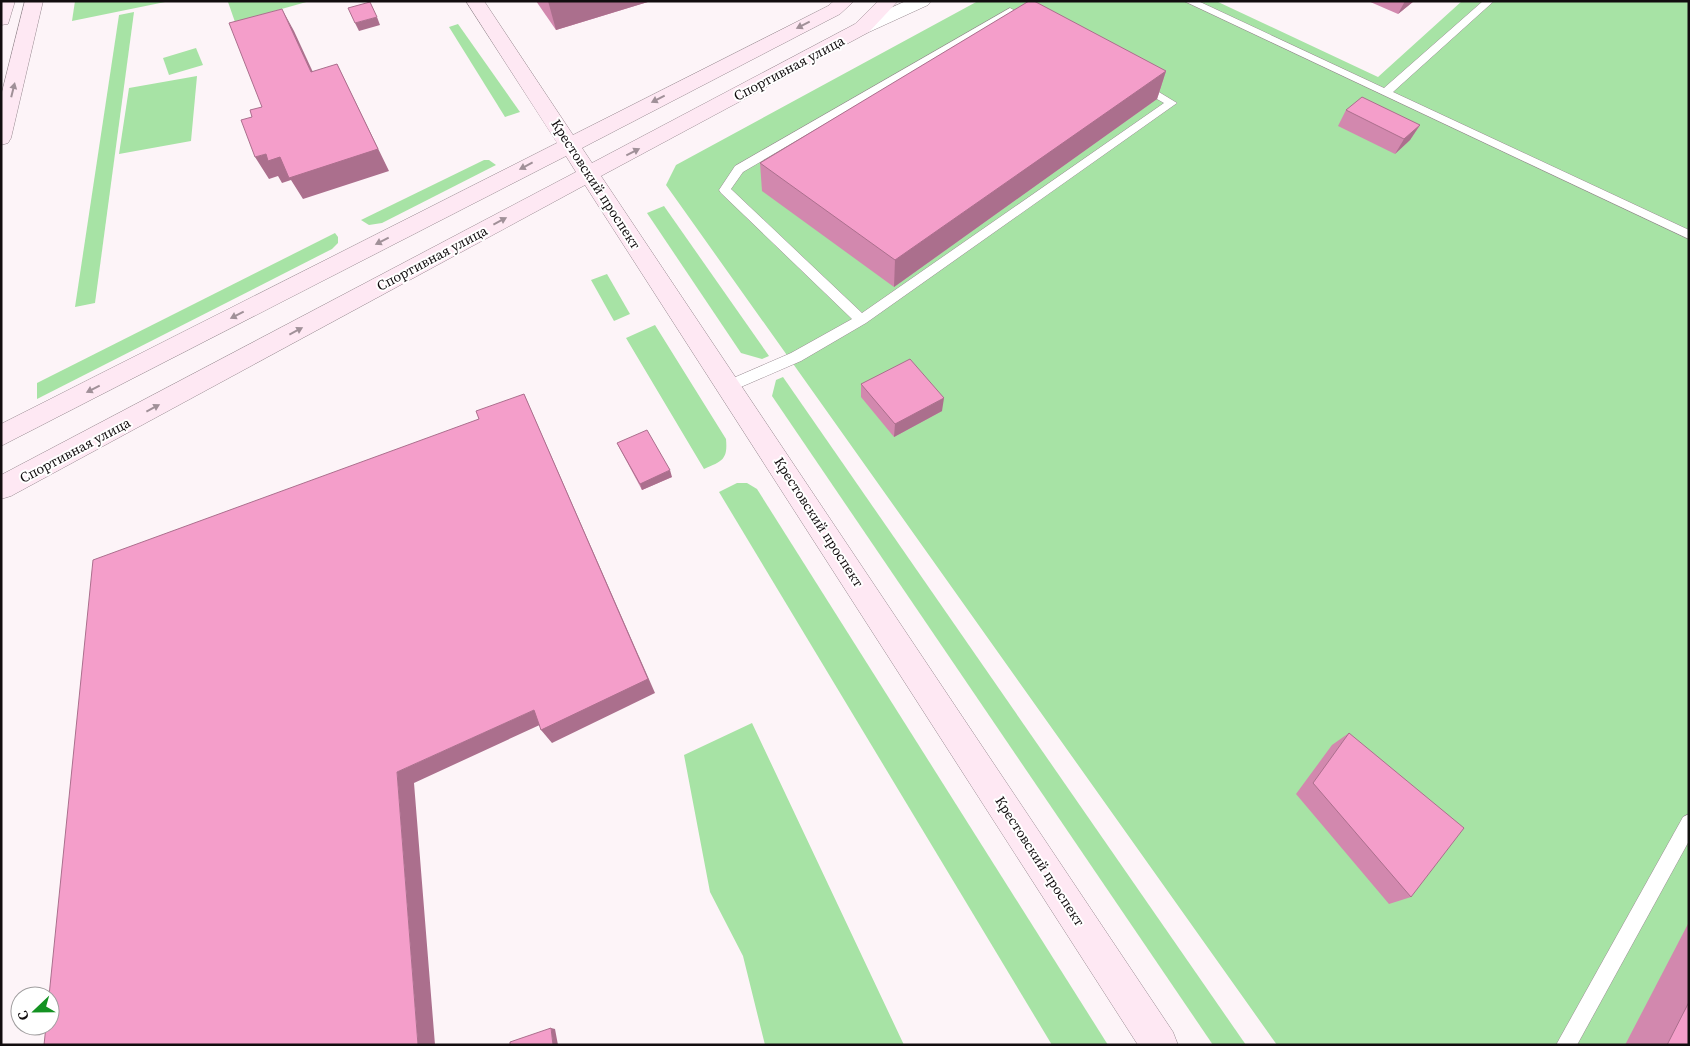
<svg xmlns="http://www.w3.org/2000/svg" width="1690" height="1046" font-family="'Source Serif 4',serif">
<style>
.green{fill:#a7e3a5}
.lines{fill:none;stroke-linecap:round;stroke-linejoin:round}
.lane-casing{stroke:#988a91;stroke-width:1}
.street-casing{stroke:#988a91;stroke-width:1}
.secondary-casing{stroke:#988a91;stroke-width:1}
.lane{fill:#fff;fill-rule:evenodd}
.street{fill:#fff;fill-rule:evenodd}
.secondary{fill:#fee8f3;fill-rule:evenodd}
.wall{fill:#d288ae}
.shaded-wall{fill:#ab6f8d}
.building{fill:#f49eca;stroke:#ab6f8d}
.oneway{fill:#a09098}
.labels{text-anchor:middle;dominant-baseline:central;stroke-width:4;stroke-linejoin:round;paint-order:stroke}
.street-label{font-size:14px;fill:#120d0f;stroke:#fff}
</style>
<rect width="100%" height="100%" fill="#fdf4f8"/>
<g class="green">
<polygon points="75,1 170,1 72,21"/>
<polygon points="232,1 310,1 235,22 228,2"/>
<polygon points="978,1 1216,1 1378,77 1462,1 1689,1 1689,1045 1277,1045 666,185 676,165"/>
<polygon points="134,12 95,303 75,307 119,15"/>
<polygon points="458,24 520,112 505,117 449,27"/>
<polygon points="196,48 203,65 169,75 163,58"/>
<polygon points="197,76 191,141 119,154 129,88"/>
<polygon points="484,160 489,160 496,165 382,223 369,225 361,220"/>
<polygon points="664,206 769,356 762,359 741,353 647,213"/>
<polygon points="335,233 338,237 338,243 332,249 37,399 37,383"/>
<polygon points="607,274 630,314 614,321 591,280"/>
<path d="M655,325L726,439C728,460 722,461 704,469L626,338Z"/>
<polygon points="783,377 1246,1045 1213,1045 772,396 776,380"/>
<polygon points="737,483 747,483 757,489 1108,1045 1052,1045 719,492"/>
<polygon points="752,723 904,1045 765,1045 743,956 710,892 684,755"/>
</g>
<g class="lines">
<defs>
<g id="lane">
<polygon points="1184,1 1198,1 1384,88 1483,1 1494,1 1393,92 1689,230 1689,239"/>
<polygon points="1010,8 1034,21 1029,24 1010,15 743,172 731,189 862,313 1164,103 1136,87 1135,85 1136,83 1144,83 1177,103 866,323 801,361 734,390 729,391 724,390 722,386 724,382 791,353 852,319 721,193 719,190 735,166"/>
<polygon points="1689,814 1689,841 1577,1045 1556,1045 1683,817"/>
</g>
<polygon id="street" points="906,1 931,1 928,5 869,32 862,34 855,32 853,28 855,24"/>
<g id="secondary">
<polygon points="1,1 15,1 8,24 1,25"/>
<polygon points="25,1 43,1 11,138 8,143 1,145 1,96"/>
<polygon points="466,1 484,1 573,135 828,6 834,1 854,1 840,14 582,148 592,163 855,24 878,1 898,1 869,32 601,176 1173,1032 1178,1045 1138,1045 585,185 11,496 1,499 1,475 576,172 566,156 1,446 1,424 557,143"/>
</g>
</defs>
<use href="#lane" class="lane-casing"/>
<use href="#street" class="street-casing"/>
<use href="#secondary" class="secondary-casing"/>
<use href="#lane" class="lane"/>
<use href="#street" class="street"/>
<use href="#secondary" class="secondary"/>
</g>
<g class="wall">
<polygon points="536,1 651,1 556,30"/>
<polygon points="1368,1 1414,1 1398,14"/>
<polygon points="1166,71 1157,99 894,287 762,191 760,163"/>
<polygon points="1346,110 1420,125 1410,140 1395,154 1338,126"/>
<polygon points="861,384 942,411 894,437 861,397"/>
<polygon points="617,443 672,477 642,490 620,449"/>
<polygon points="1349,733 1411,897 1389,904 1296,794 1332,745"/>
<polygon points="1689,922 1689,1045 1625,1045"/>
</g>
<g class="shaded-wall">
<polygon points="548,1 651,1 556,30"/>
<polygon points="1405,1 1414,1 1398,14"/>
<polygon points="282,9 294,31 323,94 311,72"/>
<polygon points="377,17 380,25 359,31 355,23"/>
<polygon points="337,64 389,171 303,199 291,180 282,183 278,176 269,179 255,157 266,154 280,157"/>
<polygon points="1166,71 1157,99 894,287 895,260"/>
<polygon points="1420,125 1410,140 1395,154 1404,139"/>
<polygon points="524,394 655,693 552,743 541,730"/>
<polygon points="944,398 942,411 894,437 895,424"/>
<polygon points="670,470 672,477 642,490 640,484"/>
<polygon points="534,710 544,723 414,783 435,1045 418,1045 397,772"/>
<polygon points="551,1028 555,1029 558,1045 553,1045"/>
</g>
<g class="building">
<polygon points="1029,1 1034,1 1166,71 895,260 760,163"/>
<polygon points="370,2 377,17 355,23 348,8"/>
<polygon points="282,9 311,72 337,64 378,149 289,178 280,157 268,161 266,154 255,157 241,120 252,117 250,110 262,107 229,23"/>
<polygon points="1362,97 1420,125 1404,139 1346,110"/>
<polygon points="910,359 944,398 895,424 861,384"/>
<polygon points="524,394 648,679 541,730 534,710 397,772 418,1045 44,1045 46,1026 50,1026 50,996 49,996 93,560 479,419 476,411"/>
<polygon points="647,430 670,470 640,484 617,443"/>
<polygon points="1349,733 1464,828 1411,897 1313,783"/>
<polygon points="1689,1002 1689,1045 1667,1045"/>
<polygon points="551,1028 553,1045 510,1045 510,1042"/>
</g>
<defs><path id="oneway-solid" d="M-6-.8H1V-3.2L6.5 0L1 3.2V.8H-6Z" transform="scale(1.25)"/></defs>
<g class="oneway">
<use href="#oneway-solid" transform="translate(803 25) rotate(153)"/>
<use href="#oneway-solid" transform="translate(13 90) rotate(-76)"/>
<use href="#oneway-solid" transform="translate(658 99) rotate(153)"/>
<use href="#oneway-solid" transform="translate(633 152) rotate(-27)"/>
<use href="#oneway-solid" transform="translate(526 166) rotate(152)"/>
<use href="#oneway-solid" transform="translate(500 221) rotate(-28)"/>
<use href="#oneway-solid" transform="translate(382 241) rotate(153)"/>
<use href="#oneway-solid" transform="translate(237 315) rotate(153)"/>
<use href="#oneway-solid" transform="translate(296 331) rotate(-28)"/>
<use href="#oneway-solid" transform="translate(93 389) rotate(153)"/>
<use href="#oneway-solid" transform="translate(153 408) rotate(-28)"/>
</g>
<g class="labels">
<g class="street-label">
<text transform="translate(789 68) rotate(-28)">Спортивная улица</text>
<text transform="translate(596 184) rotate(57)">Крестовский проспект</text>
<text transform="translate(432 258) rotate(-28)">Спортивная улица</text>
<text transform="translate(75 450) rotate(-28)">Спортивная улица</text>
<text transform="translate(819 522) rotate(57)">Крестовский проспект</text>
<text transform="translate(1040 861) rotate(57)">Крестовский проспект</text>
</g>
</g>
<rect width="1690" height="1046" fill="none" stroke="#120d0f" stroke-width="5"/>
<g transform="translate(35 1011) rotate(248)"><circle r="24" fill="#ffffff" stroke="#a09e9f"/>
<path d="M0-4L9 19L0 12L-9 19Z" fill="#149222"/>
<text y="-8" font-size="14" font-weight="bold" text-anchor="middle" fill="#120d0f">С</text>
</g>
</svg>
